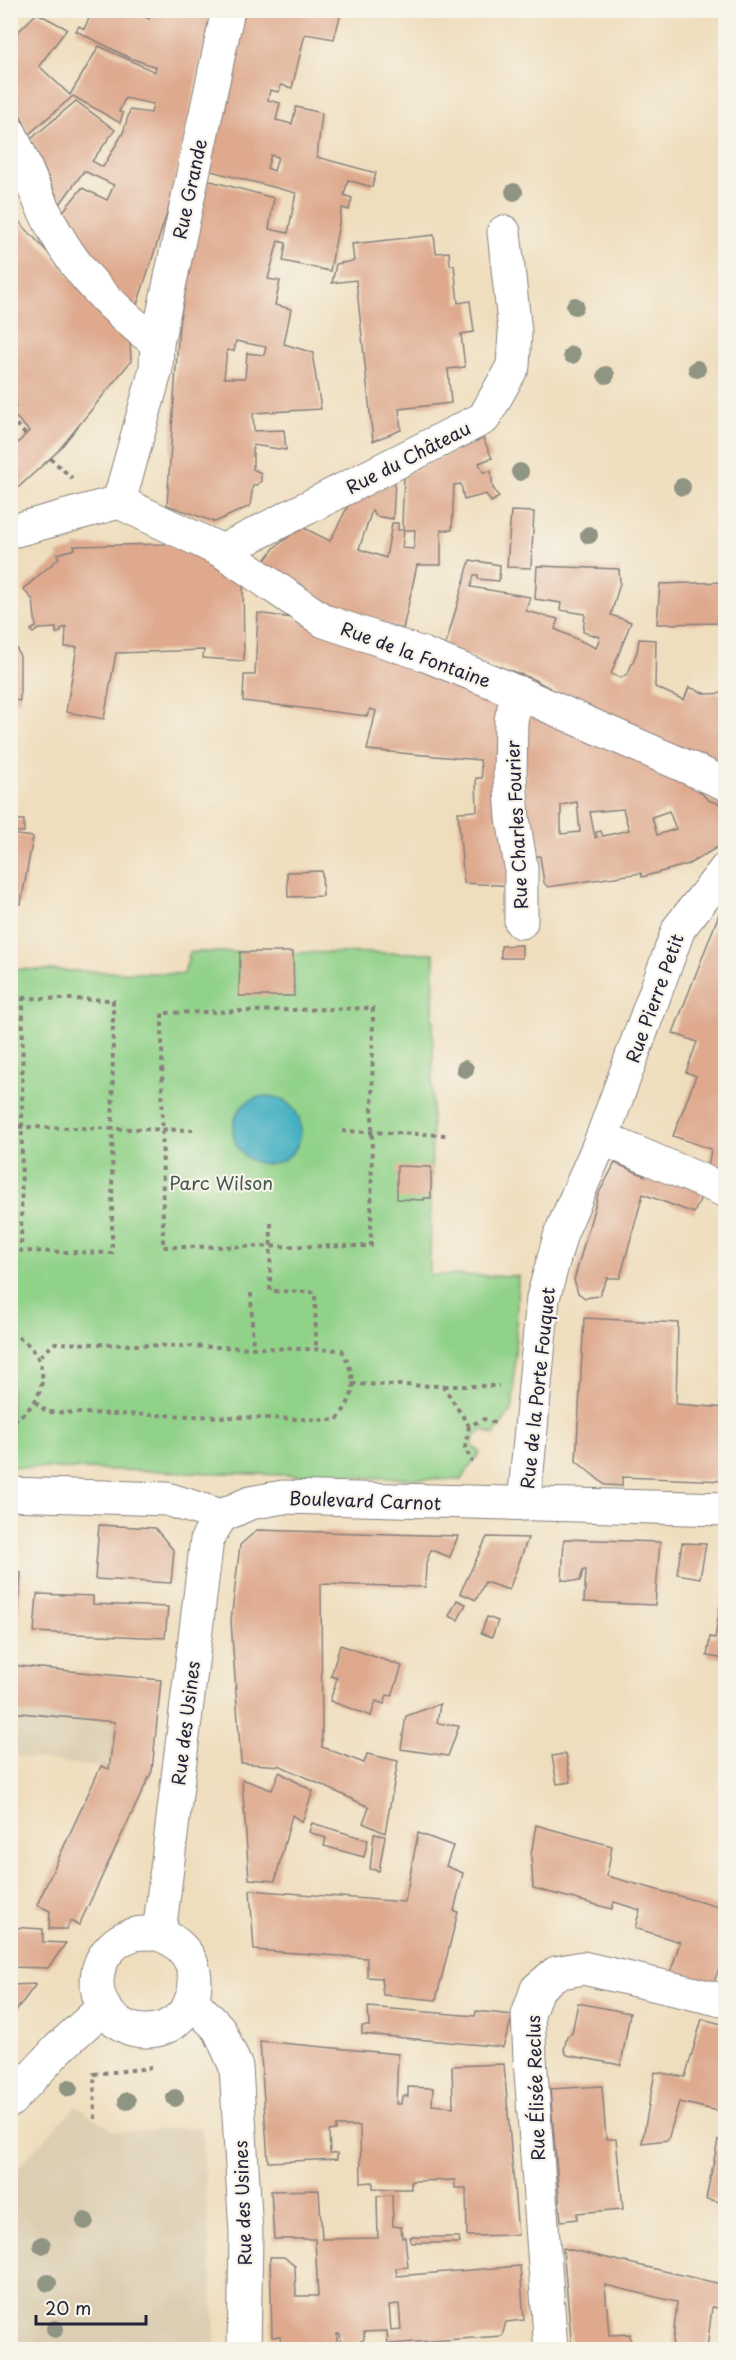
<svg xmlns="http://www.w3.org/2000/svg" width="736" height="2360" font-family="'Playpen Sans',sans-serif">
<style>
.built{fill:#dcceb2}
.green{fill:#91d289;stroke:#5a7a62;stroke-width:1.5}
.water{fill:#45b0c3;stroke:#34697f;stroke-width:1.5}
.building{fill:#dea98d;fill-rule:evenodd}
.lines{fill:none;stroke-linecap:round;stroke-linejoin:round}
.minor-casing{stroke:#88807c;stroke-width:35}
.path{stroke:#88807c;stroke-width:4;stroke-dasharray:4.5 4.5;stroke-linecap:butt}
.minor{stroke:#fff;stroke-width:33}
.tree{fill:#909483}
.labels{text-anchor:middle;dominant-baseline:central;stroke-width:4.5;stroke-linejoin:round;paint-order:stroke}
.street-label{font-size:18px;fill:#22223b;stroke:#f7f3e8}
.park-label{font-size:18px;fill:#435752;stroke:#f7f3e8}
</style>
<rect width="100%" height="100%" fill="#f7f3e8"/>
<filter id="ink" filterUnits="userSpaceOnUse"><feTurbulence type="fractalNoise" baseFrequency=".0167" numOctaves="2"/><feDisplacementMap in="SourceGraphic" scale="12" xChannelSelector="R" yChannelSelector="G"/><feConvolveMatrix kernelMatrix="1 2 1 2 8 2 1 2 1" color-interpolation-filters="sRGB"/></filter>
<filter id="wash" filterUnits="userSpaceOnUse"><feTurbulence type="fractalNoise" baseFrequency=".008" numOctaves="4" result="noise"/><feDisplacementMap in="SourceGraphic" scale="24" xChannelSelector="R" yChannelSelector="G"/><feGaussianBlur stdDeviation="1.35" result="paint"/><feColorMatrix in="noise" values="0 0 0 0 0 0 0 0 0 0 0 0 0 0 0 0 0 1.4 0 .05"/><feComposite in="paint" operator="in"/></filter>
<g filter="url(#wash)">
<rect width="100%" height="100%" fill="#efdebe"/>
<g class="built">
<polygon points="11,1665 161,1680 152,1771 116,1848 82,1832 111,1769 11,1756"/>
<polygon points="76,2106 116,2132 202,2127 216,2349 11,2349 11,2174"/>
</g>
<polygon class="green" points="190,952 434,953 430,1275 518,1276 513,1407 494,1435 483,1430 474,1437 472,1446 480,1452 461,1480 11,1467 11,969 184,974"/>
<circle class="water" cx="267" cy="1130" r="34"/>
<g id="blocks">
<g class="building">
<polygon points="90,10 143,10 141,15 149,19 152,10 211,10 171,201 135,311 85,255 60,215 82,188 107,200 114,185 84,171 60,204 31,139 76,101 115,130 92,161 103,167 123,133 130,110 151,113 153,104 125,98 119,112 123,113 120,123 73,96 29,134 10,92 10,40 37,13 67,29 39,66 70,95 99,46 155,72 156,67 130,58 76,31 79,26 84,29 92,12"/>
<path d="M244,10H342L334,39L305,34L292,88L281,85L279,92L270,90L268,100L280,103L276,120L292,124L296,107L322,113L317,157L376,173L372,187L348,180L344,195L352,198L349,210L342,208L330,271L283,261L286,243L278,241L268,279L280,281L275,305L291,309L284,344L314,353L313,359L321,409L253,413L254,431L284,430L286,450L253,445V469L261,473V481L257,485H253L250,506L215,522L167,505L179,323L207,180L274,198L269,229L288,233L296,193L207,170L224,109ZM271,155L278,157L274,171L267,168ZM236,341L266,347L264,355L247,353L245,378H224L227,350L234,351Z"/>
<polygon points="10,212 130,340 131,361 58,451 10,495 10,436 18,443 29,431 11,412 16,407 10,402"/>
<polygon points="434,235 436,253 449,252 450,265 454,265 458,303 470,301 474,332 461,334 465,367 448,369 451,403 399,409 401,430 373,441 356,280 332,283 336,264 354,261 352,244"/>
<polygon points="483,438 492,458 479,463 483,472 491,471 493,488 499,497 491,502 486,494 464,500 461,484 454,485 452,530 441,530 441,565 417,565 403,629 340,611 262,564 275,547 302,527 330,541 349,504 395,479 393,519 376,516 372,510 359,549 386,558 392,523 398,523 398,530 404,530 402,548 414,549 415,530 404,530 402,524 404,475"/>
<polygon points="511,511 534,512 531,568 507,567"/>
<polygon points="168,542 171,545 202,555 243,580 244,661 203,658 204,650 116,653 104,719 66,712 77,647 65,647 66,627 61,629 61,632 56,633 56,628 39,629 33,633 31,630 36,627 33,600 23,589 59,558 57,554 75,549 74,546 165,544"/>
<polygon points="470,560 500,565 499,581 478,579 478,575 474,575 471,587 530,597 526,611 558,619 555,629 596,648 600,637 583,632 585,614 560,610 561,603 535,599 537,566 619,569 620,583 611,615 631,622 611,674 621,678 628,673 637,652 639,639 656,640 655,687 684,700 689,687 706,694 726,693 726,770 573,701 531,678 445,647"/>
<polygon points="726,582 726,623 657,624 660,584"/>
<polygon points="258,613 298,619 505,693 515,886 464,883 458,812 477,811 476,778 482,778 480,760 367,750 376,711 370,709 367,716 243,701 244,675 255,675"/>
<polygon points="10,632 20,657 20,701 10,699"/>
<path d="M525,712L683,777L710,801L726,805V842L689,864L642,877L641,873L548,887L544,883L540,856L525,857ZM577,802L580,832L561,834V805ZM623,809L629,830L603,836L601,831L596,832L597,837L595,838L590,812ZM669,811L676,829L657,835L652,817Z"/>
<rect x="10" y="820" width="14" height="12"/>
<polygon points="10,834 33,837 21,904 10,901"/>
<polygon points="322,871 323,896 288,897 287,872"/>
<polygon points="726,896 726,1175 708,1167 711,1149 673,1136 696,1076 686,1072 697,1042 673,1033"/>
<polygon points="522,945 522,958 501,958 501,946"/>
<polygon points="240,952 293,952 294,996 239,996"/>
<polygon points="615,1163 645,1176 648,1169 704,1190 694,1213 643,1194 620,1278 607,1278 599,1296 585,1298 578,1293 574,1280 598,1195"/>
<polygon points="397,1166 431,1167 431,1198 424,1198 424,1200 397,1199"/>
<polygon points="584,1318 678,1323 676,1404 726,1408 726,1481 622,1477 622,1486 605,1485 576,1461"/>
<polygon points="99,1525 155,1528 174,1551 171,1583 95,1579"/>
<polygon points="257,1530 458,1536 450,1557 431,1550 426,1563 425,1587 321,1584 322,1747 364,1763 367,1754 398,1761 385,1833 363,1823 369,1807 281,1766 241,1763 231,1621 240,1545"/>
<polygon points="487,1537 528,1538 509,1590 485,1582 476,1600 460,1593"/>
<polygon points="564,1539 660,1542 655,1605 584,1602 586,1570 583,1570 580,1581 562,1580"/>
<polygon points="682,1543 706,1544 700,1578 677,1574"/>
<polygon points="10,1572 21,1573 18,1621 10,1621"/>
<polygon points="37,1594 93,1596 93,1604 168,1607 165,1638 34,1632"/>
<polygon points="726,1595 726,1659 707,1656 710,1637 715,1638 722,1596"/>
<polygon points="457,1600 466,1604 458,1620 449,1616"/>
<polygon points="487,1617 498,1621 492,1637 481,1633"/>
<polygon points="340,1645 402,1666 392,1696 387,1695 384,1704 376,1701 371,1716 330,1701 337,1678 331,1676"/>
<polygon points="10,1665 161,1680 152,1771 79,1925 70,1921 67,1929 49,1929 50,1911 37,1905 101,1766 109,1769 115,1722 10,1712"/>
<polygon points="440,1704 437,1723 459,1726 448,1756 401,1749 406,1716"/>
<polygon points="566,1754 571,1782 557,1784 552,1756"/>
<polygon points="279,1772 313,1791 302,1822 292,1815 275,1881 249,1879 242,1779 272,1790"/>
<polygon points="312,1823 368,1840 364,1857 324,1846 326,1838 309,1832"/>
<polygon points="536,1825 612,1846 607,1876 726,1909 726,1948 714,1982 670,1974 680,1942 635,1928 640,1910 614,1902 612,1909 533,1888 531,1855"/>
<polygon points="418,1833 453,1846 446,1866 463,1873 454,1911 458,1912 436,2000 383,1995 381,1978 367,1977 367,1958 254,1950 250,1890 405,1902"/>
<polygon points="374,1834 385,1836 379,1871 370,1869"/>
<polygon points="10,1927 43,1929 43,1942 66,1943 48,1968 10,1967"/>
<polygon points="36,1984 10,2019 10,1985"/>
<polygon points="578,2003 630,2013 621,2065 567,2055 564,2050 567,2036 572,2033"/>
<polygon points="368,2007 475,2016 476,2011 513,2015 503,2047 362,2034 362,2026 369,2026"/>
<polygon points="702,2019 726,2025 723,2112 679,2102 668,2140 642,2143 655,2072 685,2077"/>
<polygon points="260,2041 398,2054 396,2104 401,2104 402,2096 408,2096 408,2087 433,2088 432,2105 453,2107 452,2066 504,2064 518,2235 467,2236 466,2188 455,2188 455,2180 411,2181 411,2189 391,2189 373,2188 373,2182 361,2183 360,2126 336,2126 336,2130 329,2131 330,2153 337,2153 337,2159 268,2162"/>
<polygon points="602,2086 606,2139 616,2139 623,2209 577,2213 577,2219 561,2221 550,2089"/>
<polygon points="718,2140 726,2141 726,2203 706,2199"/>
<path d="M319,2190L322,2239L378,2238L377,2196L392,2195L393,2226L401,2227L402,2238L405,2237L408,2267L396,2268L397,2276L520,2266L524,2320L506,2322L502,2336L388,2344L387,2331L364,2332V2339L358,2343L341,2344L340,2334H337V2349H281L280,2337H272L270,2257H284L295,2266L296,2296H318L315,2239H274L271,2191ZM399,2304L401,2330L391,2331L389,2305Z"/>
<polygon points="410,2237 459,2237 460,2243 411,2243"/>
<polygon points="563,2248 726,2285 726,2316 722,2315 723,2309 712,2307 707,2349 672,2349 677,2302 605,2285 609,2335 630,2334 631,2349 572,2349"/>
</g>
</g>
</g>
<g filter="url(#ink)">
<use href="#blocks" fill-opacity="0" stroke="#88807c" stroke-width="1.5"/>
<g class="lines">
<defs>
<g id="minor">
<path d="M10,133C26,166 38,203 57,235C81,278 118,313 157,343"/>
<polyline points="119,502 222,551 324,621 423,654 498,684 726,784"/>
<polyline points="119,502 156,369 157,343 228,10"/>
<polyline points="16,530 119,502"/>
<polyline points="222,551 484,418 513,366 515,332 504,232"/>
<polyline points="518,692 511,720 510,776 513,818 521,867 521,922"/>
<polyline points="602,1138 726,1191"/>
<polyline points="10,1494 167,1499 221,1516 250,1503 283,1497 726,1509"/>
<polyline points="524,1504 543,1298 561,1233 602,1138 679,928 726,869"/>
<circle cx="146" cy="1982" r="49"/>
<polyline points="159,1934 207,1539 221,1516"/>
<polyline points="191,2000 219,2029 236,2067 246,2233 244,2350"/>
<polyline points="10,2101 58,2049 104,2007"/>
<polyline points="551,2350 530,2058 528,2015 537,1989 556,1973 583,1968 726,2001"/>
</g>
</defs>
<use href="#minor" class="minor-casing"/>
<g class="path">
<polyline points="10,418 25,434"/>
<polyline points="50,458 72,478"/>
<polyline points="10,990 10,1012"/>
<polygon points="23,998 113,1000 112,1253 21,1251"/>
<polygon points="373,1008 371,1246 163,1247 162,1013"/>
<polyline points="10,1123 22,1127 193,1130"/>
<polyline points="342,1131 446,1135"/>
<polyline points="271,1223 270,1291 315,1292 316,1349"/>
<polyline points="251,1293 253,1348"/>
<path d="M10,1333C54,1352 52,1402 10,1422"/>
<polyline points="352,1384 443,1386 469,1426 484,1419 495,1423"/>
<polyline points="444,1386 499,1386"/>
<path d="M35,1402L47,1412L337,1420C358,1391 357,1382 342,1350L55,1343L39,1357"/>
<polyline points="469,1426 465,1448 472,1462"/>
<polyline points="95,2119 94,2074 151,2068"/>
</g>
<use href="#minor" class="minor"/>
</g>
<g class="tree">
<circle cx="514" cy="192" r="9"/>
<circle cx="575" cy="306" r="9"/>
<circle cx="572" cy="355" r="9"/>
<circle cx="697" cy="369" r="9"/>
<circle cx="606" cy="375" r="9"/>
<circle cx="520" cy="472" r="9"/>
<circle cx="682" cy="487" r="9"/>
<circle cx="589" cy="535" r="9"/>
<circle cx="465" cy="1069" r="9"/>
<circle cx="69" cy="2088" r="9"/>
<circle cx="175" cy="2098" r="9"/>
<circle cx="127" cy="2101" r="9"/>
<circle cx="85" cy="2221" r="9"/>
<circle cx="42" cy="2245" r="9"/>
<circle cx="48" cy="2283" r="9"/>
<circle cx="55" cy="2329" r="9"/>
</g>
</g>
<g class="labels">
<g class="street-label">
<text transform="translate(189 189) rotate(-78)">Rue Grande</text>
<text transform="translate(408 457) rotate(-27)">Rue du Château</text>
<text transform="translate(416 654) rotate(20)">Rue de la Fontaine</text>
<text transform="translate(516 825) rotate(-93)">Rue Charles Fourier</text>
<text transform="translate(654 998) rotate(-70)">Rue Pierre Petit</text>
<text transform="translate(537 1388) rotate(-84)">Rue de la Porte Fouquet</text>
<text transform="translate(365 1500) rotate(2)">Boulevard Carnot</text>
<text transform="translate(185 1723) rotate(-83)">Rue des Usines</text>
<text transform="translate(535 2088) rotate(-92)">Rue Élisée Reclus</text>
<text transform="translate(242 2203) rotate(-92)">Rue des Usines</text>
</g>
<g class="park-label">
<text x="221" y="1182">Parc Wilson</text>
</g>
</g>
<rect width="736" height="2360" fill="none" stroke="#f7f3e8" stroke-width="36"/>
<path d="M36 2315v9h110v-9" fill="none" stroke="#22223b" stroke-width="3"/>
<text x="45" y="2315" font-size="18" fill="#22223b" stroke="#f7f3e8" stroke-width="4.5" paint-order="stroke">20 m</text>
</svg>
